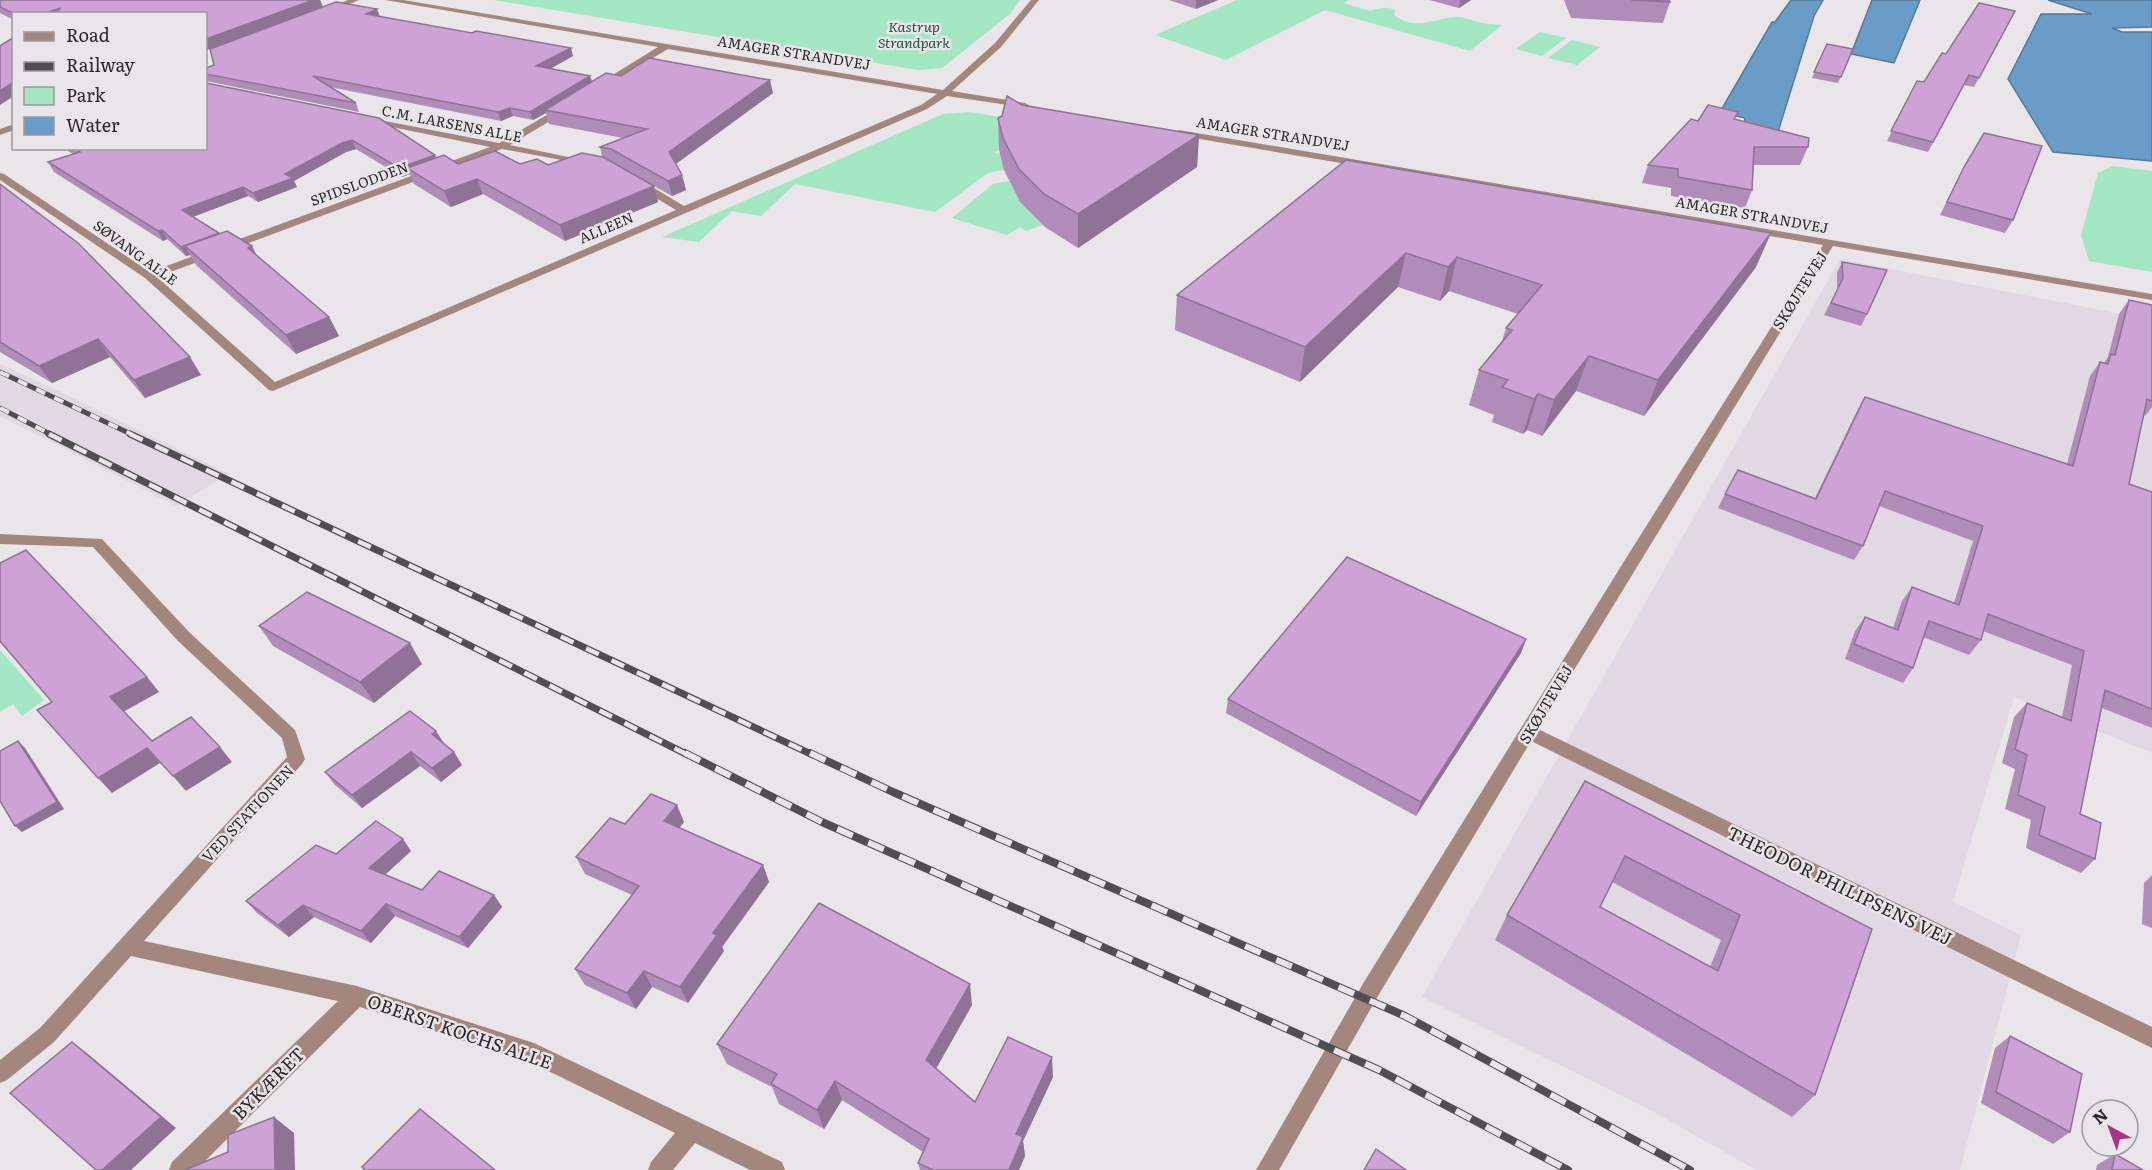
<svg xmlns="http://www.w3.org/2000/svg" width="2152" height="1170" font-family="Literata,serif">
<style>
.built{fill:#e1d8e3}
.green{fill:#a2e6c3}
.water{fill:#699dc8;stroke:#567a99;stroke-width:1.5}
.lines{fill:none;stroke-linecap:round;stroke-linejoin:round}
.minor{fill:#a3867e;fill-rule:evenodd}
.rail-far2-casing{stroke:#504e51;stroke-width:5}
.rail-far1-casing{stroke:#504e51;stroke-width:7}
.rail-casing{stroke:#504e51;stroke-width:8}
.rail-far2{stroke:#e9e5e9;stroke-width:4;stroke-dasharray:10;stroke-linecap:butt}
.rail-far1{stroke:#e9e5e9;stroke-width:4.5;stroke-dasharray:14;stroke-linecap:butt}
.rail{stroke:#e9e5e9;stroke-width:6;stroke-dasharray:17;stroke-linecap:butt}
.wall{fill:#b08cb8;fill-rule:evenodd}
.shaded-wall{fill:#907296}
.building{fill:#cda3d6;stroke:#907296;stroke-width:1.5;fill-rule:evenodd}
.labels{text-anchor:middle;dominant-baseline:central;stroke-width:5;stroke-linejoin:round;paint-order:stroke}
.far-park-label{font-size:14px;font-style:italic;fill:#21553e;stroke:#e9e5e9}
.far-street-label{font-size:14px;fill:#29282a;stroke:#e9e5e9}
.street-label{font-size:15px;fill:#29282a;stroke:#e9e5e9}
.near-street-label{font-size:18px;fill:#29282a;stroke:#e9e5e9}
</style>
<rect width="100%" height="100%" fill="#e9e5e9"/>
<g class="built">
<polygon points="1840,259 2152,320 2152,753 2014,697 1953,902 2021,935 1960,1170 1756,1170 1654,1112 1422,997"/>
<polygon points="0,364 50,387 229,474 176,506 0,416"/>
</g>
<g class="green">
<polygon points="493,0 1020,0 1010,14 942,68 918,70"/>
<path d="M1237,0H1349L1344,3L1370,11C1378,8 1387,6 1395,10L1394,15C1418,33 1437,16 1459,17C1465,17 1472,21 1478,22C1485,24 1494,24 1502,25L1470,51L1325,10L1226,60L1155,35Z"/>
<polygon points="1540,32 1566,38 1542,56 1516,49"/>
<polygon points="1572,40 1600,47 1577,65 1548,58"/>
<polygon points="970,112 1012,119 1003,147 994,153 1002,154 1004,170 988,173 935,212 795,184 761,216 732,211 699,242 662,237 943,114"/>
<polygon points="2113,166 2152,171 2152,272 2089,261 2081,235 2098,173"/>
<polygon points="1009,181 1020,202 1043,225 1026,231 1020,227 1007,235 952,218 993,184"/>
<polygon points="0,650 44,700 22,716 13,704 0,712"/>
</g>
<g class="water">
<polygon points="1791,0 1823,0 1814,16 1777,135 1744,128 1745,118 1720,112 1772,22 1775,22"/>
<polygon points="1872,0 1920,0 1894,63 1851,54"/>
<polygon points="2048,0 2152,0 2152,27 2112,28 2122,32 2152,32 2152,161 2053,152 2008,79 2041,14 2092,14"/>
</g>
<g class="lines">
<g class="minor">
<polygon points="348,0 359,0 329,13 322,11"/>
<polygon points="385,0 403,0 943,90 995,43 1031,0 1039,0 1001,47 952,91 1025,103 1030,106 1028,108 947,96 927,109 273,391 269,390 145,278 0,180 0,173 4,174 150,272 490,147 367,122 364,121 364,117 499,143 562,106 568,106 568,110 510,145 588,161 588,165 502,149 157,277 275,382 676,210 636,186 636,182 644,182 684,206 921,105 937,94 668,49 601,89 597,86 598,84 658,47"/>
<polygon points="14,124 14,130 0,135 0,129"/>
<polygon points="1179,130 2152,294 2152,300 1833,246 1538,729 2152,1027 2152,1048 1531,741 1378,996 1279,1170 1256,1170 1364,982 1623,563 1823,245 1176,135 1174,133"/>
<polygon points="0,534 102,539 190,633 295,730 305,759 302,764 144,941 357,986 534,1043 782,1162 785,1170 750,1170 695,1143 673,1170 648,1170 651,1162 675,1133 530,1062 360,1007 196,1170 169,1170 172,1162 338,1001 131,956 54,1042 7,1080 0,1083 0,1060 40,1028 287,757 282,738 178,641 93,547 0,544"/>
</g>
<defs>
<g id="rail-far2">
<polyline points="0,372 133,435"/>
<polyline points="0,408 52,435"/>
</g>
<g id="rail-far1">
<polyline points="49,434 688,755"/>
<polyline points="130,434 813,755"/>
</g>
<g id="rail">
<polyline points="685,753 822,822 1379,1070 1568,1170"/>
<polyline points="810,753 893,792 1405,1016 1690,1170"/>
</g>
</defs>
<use href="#rail-far2" class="rail-far2-casing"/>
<use href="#rail-far1" class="rail-far1-casing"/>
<use href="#rail" class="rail-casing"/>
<use href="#rail-far2" class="rail-far2"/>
<use href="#rail-far1" class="rail-far1"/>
<use href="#rail" class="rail"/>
</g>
<g class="wall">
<polygon points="0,0 320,0 323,7 380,16 573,56 550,69 592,81 621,76 773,93 676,164 682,175 686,190 672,196 654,186 658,202 565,241 483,194 451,207 414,184 410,174 402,177 356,149 346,152 294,181 297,187 258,202 248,196 193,217 257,256 329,317 339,336 296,354 196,265 190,255 186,256 167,239 163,241 54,172 48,162 73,154 63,148 206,148 206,83 458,164 520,164 548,165 602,156 600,147 623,138 549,124 546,113 533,120 513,116 501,121 330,87 356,103 359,112 206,81 206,68 214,65 206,14 14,14 14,20 0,13"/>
<polygon points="1169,0 1218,0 1196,9"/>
<polygon points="1429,0 1471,0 1459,8"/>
<polygon points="1564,0 1669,0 1670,2 1663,23 1571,18"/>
<polygon points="2015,11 1974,87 1964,85 1928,152 1887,141 1917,81 1924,82 1946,54"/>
<polygon points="1827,44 1853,49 1838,83 1812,78"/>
<polygon points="1022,105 1199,135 1197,167 1078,248 1045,227 1020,202 1004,170 999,150 998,118"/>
<polygon points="1735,120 1808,147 1800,165 1754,165 1752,190 1745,208 1671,196 1671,188 1642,183 1648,165 1698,121"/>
<polygon points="1346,160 1756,267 1644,416 1576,391 1542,436 1527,430 1523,434 1492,422 1494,415 1469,405 1479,370 1502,341 1506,328 1518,314 1449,291 1440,301 1398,287 1300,382 1175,330 1177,295"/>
<polygon points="1964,167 2013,220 2005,233 1940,215"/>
<polygon points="0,184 201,375 145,398 110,357 52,383 0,352"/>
<polygon points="1842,262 1867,314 1861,326 1824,315 1837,290 1837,273"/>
<polygon points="2129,300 2152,305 2152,407 2145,416 2144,415 2129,484 2152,492 2152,728 2102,708 2080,814 2095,859 2081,873 2026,848 2031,820 2005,809 2015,769 2002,763 2014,717 2027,703 2062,717 2072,665 1983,631 1981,640 1969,655 1923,637 1913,668 1903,683 1845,659 1855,631 1865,617 1893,628 1902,601 1912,587 1954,603 1973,541 1879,506 1863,546 1854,560 1718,508 1725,494 1815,498 1857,411 1865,397 2067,464 2090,376 2100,362 2104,363 2108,357 2119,314"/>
<polygon points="259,626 422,664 374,703 273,646"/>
<polygon points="1526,639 1521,653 1416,816 1226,713 1228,699"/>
<polygon points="436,731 443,743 454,752 462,765 441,782 420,766 362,808 335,785 325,772"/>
<path d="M1585,781L1872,929L1815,1095L1792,1117L1495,940L1507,915ZM1612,882L1721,940L1710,967L1600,907Z"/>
<polygon points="684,822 679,828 763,865 769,882 722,947 724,951 688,1003 652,987 636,1009 585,985 575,969 632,895 585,874 576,857 625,824"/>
<polygon points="411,851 385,875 422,890 494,895 502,907 468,948 395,916 371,943 314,917 289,937 257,913 246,901 336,854"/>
<polygon points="2152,875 2152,928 2142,924 2144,883"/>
<polygon points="972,1005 936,1069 975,1102 1053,1077 1023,1141 1025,1156 1019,1170 920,1170 918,1163 923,1152 842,1100 824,1129 779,1104 772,1087 727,1064 717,1044"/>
<polygon points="2010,1036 2070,1132 2053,1144 1981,1103 1995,1048"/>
<polygon points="2115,1154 2143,1170 2096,1170 2097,1165"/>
</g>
<g class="shaded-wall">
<polygon points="313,0 320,0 323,7 212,48 206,50 206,39"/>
<polygon points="1196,0 1218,0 1196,9"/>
<polygon points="1460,0 1471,0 1459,8"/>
<polygon points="61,8 64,14 42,14"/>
<polygon points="377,9 380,17 366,14"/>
<polygon points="571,48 573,56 539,75 536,66"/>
<polygon points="590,76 593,84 545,110 546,113 533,120 530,112"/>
<polygon points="770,80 773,93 673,166 669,152"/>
<polygon points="14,82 14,96 0,105 0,91"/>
<polygon points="510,108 513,116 501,121 498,112"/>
<polygon points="1199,135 1197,167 1078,248 1078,214"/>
<polygon points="352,140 356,149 346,152 294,181 297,187 258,202 253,193 285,174 342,143"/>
<polygon points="435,155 439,164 407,168 410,174 402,177 399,168"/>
<polygon points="682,175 686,190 672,196 668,181"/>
<polygon points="477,179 483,194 451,207 444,191"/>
<polygon points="654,186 658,202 565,241 560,225"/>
<polygon points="243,187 248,196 187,219 182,210"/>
<polygon points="162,230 167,239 163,241 158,231"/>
<polygon points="219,233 185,246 190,255 186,256 181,247"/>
<polygon points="1771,233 1756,267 1644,416 1658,380"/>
<polygon points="252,246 262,266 248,248"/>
<polygon points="1406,253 1398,287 1300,382 1305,347"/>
<polygon points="1457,257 1449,291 1440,301 1448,267"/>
<polygon points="329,317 339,336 296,354 286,335"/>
<polygon points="98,339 110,357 52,383 39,366"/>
<polygon points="1589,356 1576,391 1542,436 1554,400"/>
<polygon points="190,357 201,375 145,398 134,380"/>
<polygon points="1538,394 1527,430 1523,434 1534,399"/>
<polygon points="1526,639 1521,653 1416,816 1421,802"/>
<polygon points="410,643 422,664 374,703 360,682"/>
<polygon points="147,677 159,692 123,712 110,697"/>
<polygon points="436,731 445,745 432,734"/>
<polygon points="18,741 25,748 64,809 22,832 15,826"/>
<polygon points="220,747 232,762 186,791 173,776"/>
<polygon points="147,748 160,763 112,793 98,778"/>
<polygon points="411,752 420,766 362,808 352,795"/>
<polygon points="454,752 462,765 441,782 432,768"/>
<polygon points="677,805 684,822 671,839 664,821"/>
<polygon points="403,839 411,851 379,880 369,868"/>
<polygon points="763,865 769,882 722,947 724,951 688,1003 680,987 713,933"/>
<polygon points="494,895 502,907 468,948 459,937"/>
<polygon points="386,904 395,916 371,943 361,931"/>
<polygon points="303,905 314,917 289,937 278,925"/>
<polygon points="644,971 652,987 636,1009 627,993"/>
<polygon points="970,984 972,1005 930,1079 926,1060"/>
<polygon points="72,1042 88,1054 176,1128 131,1170 102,1170"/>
<polygon points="1052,1057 1053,1077 1023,1141 1025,1156 1019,1170 1009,1170 1016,1134"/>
<polygon points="835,1081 842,1100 824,1129 817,1110"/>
<polygon points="274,1117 294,1133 295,1170 275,1170"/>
</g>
<g class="building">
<polygon points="0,0 313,0 206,39 206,14 53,14 61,8 42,14 15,14 0,7"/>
<polygon points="1631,0 1669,0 1670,2"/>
<polygon points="336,2 377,9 366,14 472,33 476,31 571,48 536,66 590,76 530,112 510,108 498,112 313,76 356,103 206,74 206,68 214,65 210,49"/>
<polygon points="1979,3 2015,11 1979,78 1969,75 1933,142 1891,131 1917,81 1924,82 1942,53 1946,54"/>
<polygon points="14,37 14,82 0,91 0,46"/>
<polygon points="1827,44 1853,49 1841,77 1814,72"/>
<polygon points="649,58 770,80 669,152 682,175 668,181 611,149 600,147 647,129 545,110 606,73 621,76"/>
<polygon points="206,83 379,118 435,155 399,168 352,140 342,143 285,174 293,178 253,193 243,187 182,210 219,233 181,247 162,230 158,231 48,162 80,152 74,148 206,148"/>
<polygon points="1007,96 1022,105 1199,135 1078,214 1044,194 1019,169 1003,138 998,118 1002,116"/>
<polygon points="1708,105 1738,112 1734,119 1809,138 1808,147 1754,147 1752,190 1678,177 1678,169 1648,165 1691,119 1698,121"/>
<polygon points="1984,133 2042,146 2013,220 1947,202 1964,167"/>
<polygon points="495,151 520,164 537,159 548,165 582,153 603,157 654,186 560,225 477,179 444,191 407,168 444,155 458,164"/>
<polygon points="1346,160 1771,233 1658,380 1589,356 1554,400 1538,394 1534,399 1502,387 1508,380 1479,370 1512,330 1506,328 1542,285 1457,257 1448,267 1406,253 1305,347 1177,295"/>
<polygon points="0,184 78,243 190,357 134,380 98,339 39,366 0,342"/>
<polygon points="227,231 252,246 248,248 329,317 286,335 185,246"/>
<polygon points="1842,262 1887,270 1867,314 1831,303 1843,278"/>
<polygon points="2129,300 2152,305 2152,401 2147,399 2129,484 2152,492 2152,709 2105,690 2080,814 2101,823 2095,859 2039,835 2045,807 2018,795 2027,755 2015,749 2027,703 2071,721 2084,651 1988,614 1981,640 1929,621 1913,668 1854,644 1865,617 1898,630 1912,587 1959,605 1983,526 1885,491 1863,546 1725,494 1738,470 1816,499 1865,397 2073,466 2100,362 2108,364 2111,354 2115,355"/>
<polygon points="26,550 147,677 110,697 152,741 191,717 220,747 173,776 147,748 98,778 37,710 52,702 0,641 0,563"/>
<polygon points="1347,557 1526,639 1421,802 1228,699"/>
<polygon points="307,592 410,643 360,682 259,626"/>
<polygon points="410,711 436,731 432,734 454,752 432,768 411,752 352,795 325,772"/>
<polygon points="18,741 57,802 15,826 0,801 0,751"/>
<path d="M1585,781L1872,929L1815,1095L1507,915ZM1625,856L1740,915L1718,971L1600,907Z"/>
<polygon points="651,794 677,805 664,821 763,865 713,933 717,935 680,987 644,971 627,993 575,969 639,886 576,857 610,818 625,824"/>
<polygon points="376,821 403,839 369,868 422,890 439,871 494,895 459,937 386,904 361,931 303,905 278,925 246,901 316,845 336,854"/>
<polygon points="819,903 970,984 926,1060 975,1102 1008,1037 1052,1057 1016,1134 1023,1137 1009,1170 933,1170 918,1163 929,1139 835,1081 817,1110 771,1084 777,1074 717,1044"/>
<polygon points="2010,1036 2082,1074 2070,1132 1996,1092"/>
<polygon points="72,1042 161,1117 102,1170 96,1170 10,1093"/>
<polygon points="420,1109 495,1170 365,1170 362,1167"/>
<polygon points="274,1117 275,1170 185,1170 228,1152 228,1135"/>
<polygon points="1376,1149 1406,1170 1364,1170"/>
<polygon points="2115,1154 2143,1170 2112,1170"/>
</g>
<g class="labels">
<g class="far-park-label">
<text x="914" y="26">Kastrup<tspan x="914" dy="16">Strandpark</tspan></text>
</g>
<g class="far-street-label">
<text transform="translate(794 52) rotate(9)">AMAGER STRANDVEJ</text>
<text transform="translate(452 123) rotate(11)">C.M. LARSENS ALLE</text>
<text transform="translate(1273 133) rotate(9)">AMAGER STRANDVEJ</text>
<text transform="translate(359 183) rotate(-20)">SPIDSLODDEN</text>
<text transform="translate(1752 214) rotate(10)">AMAGER STRANDVEJ</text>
<text transform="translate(606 227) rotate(-23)">ALLEEN</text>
<text transform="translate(136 252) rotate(36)">SØVANG ALLE</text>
</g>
<g class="street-label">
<text transform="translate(1799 290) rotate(-58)">SKØJTEVEJ</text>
<text transform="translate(1545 704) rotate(-59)">SKØJTEVEJ</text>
<text transform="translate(247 813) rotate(-47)">VED STATIONEN</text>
</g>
<g class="near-street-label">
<text transform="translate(1840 885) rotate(26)">THEODOR PHILIPSENS VEJ</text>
<text transform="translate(460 1031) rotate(19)">OBERST KOCHS ALLE</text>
<text transform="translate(268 1083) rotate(-45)">BYKÆRET</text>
</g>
</g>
<rect x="12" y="12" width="195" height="138" fill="#e9e5e9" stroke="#9c999d" stroke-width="1.5"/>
<rect x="24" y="32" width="30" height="9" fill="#a3867e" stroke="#9c999d" stroke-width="1.5"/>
<text x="66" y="42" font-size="18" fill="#29282a">Road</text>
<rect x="24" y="62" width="30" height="9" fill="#504e51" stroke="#9c999d" stroke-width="1.5"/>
<text x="66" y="72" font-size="18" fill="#29282a">Railway</text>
<rect x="24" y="87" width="30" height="18" fill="#a2e6c3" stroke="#9c999d" stroke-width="1.5"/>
<text x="66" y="102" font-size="18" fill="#29282a">Park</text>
<rect x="24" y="117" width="30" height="18" fill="#699dc8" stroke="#9c999d" stroke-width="1.5"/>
<text x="66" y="132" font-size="18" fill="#29282a">Water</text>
<g transform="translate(2110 1128) rotate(319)"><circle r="28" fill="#e9e5e9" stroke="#9c999d" stroke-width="1.5"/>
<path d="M0-4.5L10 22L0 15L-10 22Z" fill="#aa3389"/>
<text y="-9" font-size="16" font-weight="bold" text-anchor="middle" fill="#29282a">N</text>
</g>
</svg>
